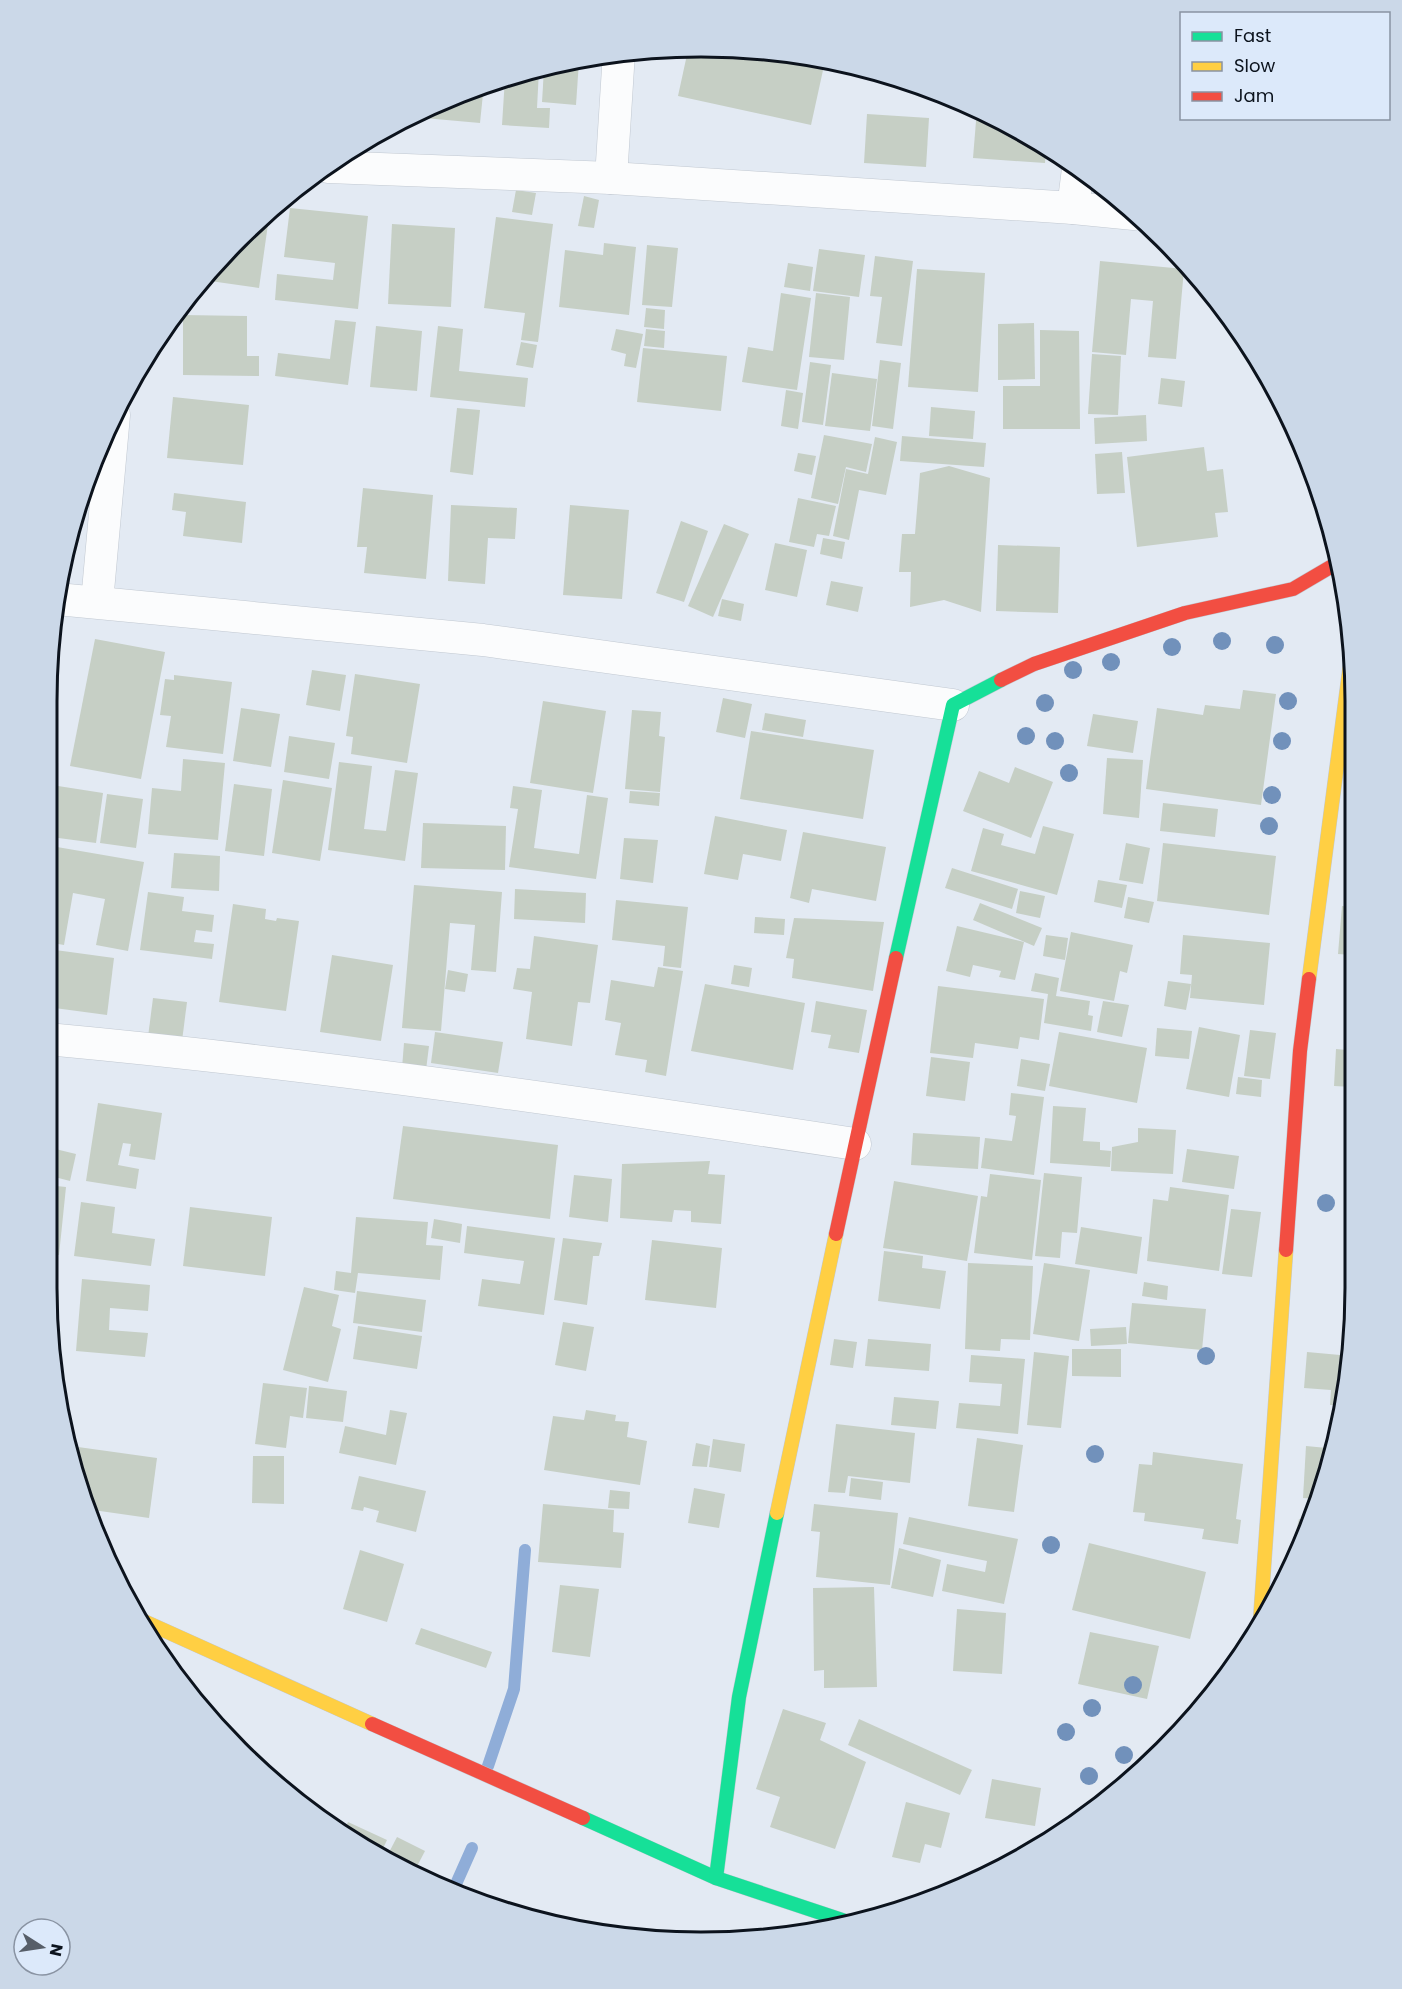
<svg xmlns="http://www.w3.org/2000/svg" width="1402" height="1989" font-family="Poppins,sans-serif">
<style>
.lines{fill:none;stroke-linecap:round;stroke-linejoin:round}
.stream{stroke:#8fadd8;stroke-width:12}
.building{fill:#c6cfc5}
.street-casing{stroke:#c1c8d1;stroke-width:33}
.fast-casing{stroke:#c1c8d1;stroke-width:15}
.slow-casing{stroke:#c1c8d1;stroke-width:15}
.jam-casing{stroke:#c1c8d1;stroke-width:15}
.street{stroke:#fbfcfd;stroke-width:32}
.fast{stroke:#16e098;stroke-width:14}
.slow{stroke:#ffcf43;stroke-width:14}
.jam{stroke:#f24e42;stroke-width:14}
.tree{fill:#7191bb}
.rim{fill:none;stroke:#0c131d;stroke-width:3}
</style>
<rect width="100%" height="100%" fill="#e3eaf3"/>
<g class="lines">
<g class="stream">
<polyline points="488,1766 514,1689 525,1550"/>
<polyline points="452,1893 472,1848"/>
</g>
</g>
<g class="building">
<polygon points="743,48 825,61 811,125 678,96 688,50"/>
<polygon points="579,61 576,105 542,102 544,69"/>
<polygon points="539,70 537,108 550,108 549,128 502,125 505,78"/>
<polygon points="484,84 480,123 413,117 417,115"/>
<polygon points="977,109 990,114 1046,149 1045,163 973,158"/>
<polygon points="867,114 929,118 926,167 864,163"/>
<polygon points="516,190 536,193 532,215 512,212"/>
<polygon points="584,196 599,200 594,228 578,226"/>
<polygon points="290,208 368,216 358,309 275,300 277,274 333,280 335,263 284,257"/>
<polygon points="496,217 553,224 538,342 521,340 525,313 484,308"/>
<polygon points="257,222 268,224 259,288 203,280"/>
<polygon points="392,224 455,228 451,307 388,304"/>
<polygon points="604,243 636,247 629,315 559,307 565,250 603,255"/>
<polygon points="647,245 678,248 672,307 642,305"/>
<polygon points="819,249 865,255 859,297 813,291"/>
<polygon points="875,256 913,261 902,346 876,343 882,297 870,296"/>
<polygon points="1100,261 1184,269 1176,359 1148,357 1153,301 1131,299 1126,355 1092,352"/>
<polygon points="788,263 813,267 810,291 784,287"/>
<polygon points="917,269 985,273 978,392 908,387"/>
<polygon points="781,293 811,298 797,390 742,382 748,347 773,351"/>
<polygon points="816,293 850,297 844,360 809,357"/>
<polygon points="646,308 665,310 664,329 644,327"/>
<polygon points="183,315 247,316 247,356 259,356 259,376 183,375"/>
<polygon points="335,320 356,322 348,385 275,376 278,353 330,359"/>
<polygon points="1034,323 1035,379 998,380 998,324"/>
<polygon points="376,326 422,331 417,391 370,387"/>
<polygon points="438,326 463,329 459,371 528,378 525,407 430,397"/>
<polygon points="616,329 643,334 636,368 624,366 626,354 611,350"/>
<polygon points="646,329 665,331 664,348 644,346"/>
<polygon points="1040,330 1079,331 1080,429 1003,429 1003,386 1040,386"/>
<polygon points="521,342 537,345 533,368 516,365"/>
<polygon points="643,348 727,356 721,411 637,402"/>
<polygon points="1092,354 1121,356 1118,415 1088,414"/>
<polygon points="880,360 901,363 893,429 872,426"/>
<polygon points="810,362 831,365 823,425 802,422"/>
<polygon points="832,373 877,379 870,431 825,426"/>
<polygon points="1161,378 1185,381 1182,407 1158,404"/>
<polygon points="786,390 803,393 798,429 781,426"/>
<polygon points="173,397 249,405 243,465 167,458"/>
<polygon points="931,407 975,411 973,439 929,436"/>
<polygon points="457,408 480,410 473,475 450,472"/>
<polygon points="1146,415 1147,441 1095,444 1094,418"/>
<polygon points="824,435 872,444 866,472 846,467 838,504 811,498"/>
<polygon points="902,436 986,443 984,467 900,461"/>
<polygon points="875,437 897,442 886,495 859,490 849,540 833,536 846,469 868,474"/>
<polygon points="1204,447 1207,471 1223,469 1228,512 1215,513 1218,537 1137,547 1127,457"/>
<polygon points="1122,452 1125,493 1097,494 1095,454"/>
<polygon points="798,453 816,456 812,475 794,471"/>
<polygon points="949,466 990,478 981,612 944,600 910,607 911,572 899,572 902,534 915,534 920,473"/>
<polygon points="363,488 433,495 426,579 364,573 367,547 357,547"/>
<polygon points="174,493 246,502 242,543 183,536 186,512 172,510"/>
<polygon points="798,498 836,506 829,536 817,534 814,547 789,542"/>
<polygon points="451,505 517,508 515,539 488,538 485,584 448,581"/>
<polygon points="570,505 629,510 622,599 563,595"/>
<polygon points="681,521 708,531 684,602 656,593"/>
<polygon points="724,524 749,534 713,617 688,606"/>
<polygon points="823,538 845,542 842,559 820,554"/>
<polygon points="775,543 807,550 797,597 765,590"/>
<polygon points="998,545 1060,547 1058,613 996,611"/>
<polygon points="831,581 863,587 858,612 826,605"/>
<polygon points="722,599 744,604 741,621 718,616"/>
<polygon points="95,639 165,652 141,779 70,766"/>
<polygon points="312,670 346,675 340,711 306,705"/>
<polygon points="355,674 420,684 407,763 351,754 353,737 346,736"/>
<polygon points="174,675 232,682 223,754 166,747 171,716 160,715 165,679 174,680"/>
<polygon points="1243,690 1276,694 1261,805 1146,789 1157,708 1203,715 1205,705 1240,709"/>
<polygon points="723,698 752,704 745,738 716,732"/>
<polygon points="543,701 606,711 593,793 530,783"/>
<polygon points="241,708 280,714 271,767 233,761"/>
<polygon points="632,710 661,712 659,736 665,737 660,792 625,789"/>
<polygon points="765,713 806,720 803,737 762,730"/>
<polygon points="1093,714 1138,721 1133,753 1087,746"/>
<polygon points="751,731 874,750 863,819 740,799"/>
<polygon points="289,736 335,743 329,779 284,772"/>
<polygon points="1107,758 1143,760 1139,818 1103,814"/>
<polygon points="183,759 225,763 218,840 148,834 152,788 181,791"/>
<polygon points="339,762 372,766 364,829 386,831 395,770 418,773 405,861 328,850"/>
<polygon points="1015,767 1053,782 1031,838 963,811 979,771 1009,783"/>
<polygon points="283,780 332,788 320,861 272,853"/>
<polygon points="234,784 272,789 264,856 225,851"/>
<polygon points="58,786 103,793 96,843 51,837"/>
<polygon points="513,786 542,790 534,848 579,854 587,795 608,798 596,879 509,867 518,809 510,808"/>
<polygon points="630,791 660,793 659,806 629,803"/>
<polygon points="107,794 143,799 136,848 100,843"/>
<polygon points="1163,803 1218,809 1215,837 1160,831"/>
<polygon points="715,816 787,830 781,861 743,854 738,880 704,874"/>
<polygon points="423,823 506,826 505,870 421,868"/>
<polygon points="1043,826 1074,834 1057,895 971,871 983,828 1004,834 1001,845 1035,854"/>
<polygon points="803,832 886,847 876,901 812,889 809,903 790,898"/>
<polygon points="624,838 658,840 653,883 620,879"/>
<polygon points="1126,843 1150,848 1143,884 1119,880"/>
<polygon points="1163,843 1276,856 1269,915 1157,901"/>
<polygon points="57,847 144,862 128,951 96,945 105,899 73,893 64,945 47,942 47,905"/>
<polygon points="174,853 220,856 219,891 171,888"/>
<polygon points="952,868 1018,889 1012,909 945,888"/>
<polygon points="1098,880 1127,885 1122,908 1094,902"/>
<polygon points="414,885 502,892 496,972 471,970 475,925 450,923 441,1031 402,1028"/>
<polygon points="515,889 586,893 585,923 514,919"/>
<polygon points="1020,891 1045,896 1040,918 1016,913"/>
<polygon points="148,892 184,897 182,911 214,915 212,932 196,930 194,942 214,944 212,959 140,950"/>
<polygon points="1128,897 1154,902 1149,923 1124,918"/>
<polygon points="616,900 688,907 681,968 663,966 665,946 612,940"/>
<polygon points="980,903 1042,928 1034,946 973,920"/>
<polygon points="233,904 266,909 265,919 276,921 277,918 299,921 286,1011 219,1002"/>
<polygon points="1342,906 1352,907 1352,955 1338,954"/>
<polygon points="755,917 785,919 784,935 754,933"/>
<polygon points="794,918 884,922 873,991 792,978 794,959 786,958"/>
<polygon points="957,926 1024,942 1015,980 999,977 1001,971 973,965 970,977 946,971"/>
<polygon points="1071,932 1133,945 1127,973 1120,971 1114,1001 1060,991"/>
<polygon points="1046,935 1068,938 1065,960 1043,956"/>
<polygon points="1183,935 1270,943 1264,1005 1190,998 1192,975 1180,974"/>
<polygon points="534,936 598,945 590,1003 578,1002 572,1046 526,1039 532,992 513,989 517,968 530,969"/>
<polygon points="48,949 114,958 107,1015 47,1007"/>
<polygon points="332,955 393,965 381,1041 320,1032"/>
<polygon points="1348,961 1352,961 1352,990 1344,989"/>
<polygon points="734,965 752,968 749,987 731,984"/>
<polygon points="658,967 683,971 666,1076 645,1072 647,1060 615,1055 621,1023 605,1020 611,980 654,987"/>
<polygon points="448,970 468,974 465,992 445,989"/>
<polygon points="1035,973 1059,978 1056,996 1090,1001 1088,1015 1093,1016 1091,1031 1044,1023 1048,994 1031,991"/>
<polygon points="1168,981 1191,984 1186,1010 1164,1006"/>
<polygon points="705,984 805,1003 793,1070 691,1051"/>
<polygon points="938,986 1044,999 1039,1040 1020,1037 1018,1049 975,1043 973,1058 930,1053"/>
<polygon points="153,998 187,1002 182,1041 148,1037"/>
<polygon points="816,1001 867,1010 859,1053 828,1048 831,1035 811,1032"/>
<polygon points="1103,1001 1129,1005 1122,1037 1097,1032"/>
<polygon points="1348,1019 1352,1019 1353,1087 1334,1086 1336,1049 1347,1050"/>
<polygon points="1199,1027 1240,1035 1229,1097 1186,1089"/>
<polygon points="1157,1028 1192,1031 1189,1059 1155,1056"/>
<polygon points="1250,1030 1276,1033 1270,1079 1244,1076"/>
<polygon points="435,1032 503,1042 498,1073 431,1063"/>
<polygon points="1059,1032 1147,1048 1137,1103 1049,1086"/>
<polygon points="404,1043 429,1046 426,1070 402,1068"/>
<polygon points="931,1057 970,1062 965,1101 926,1096"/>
<polygon points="1021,1059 1050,1064 1045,1091 1017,1086"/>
<polygon points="1238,1077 1262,1080 1261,1097 1236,1094"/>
<polygon points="1011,1093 1044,1097 1034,1175 981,1168 985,1138 1012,1141 1016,1116 1009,1115"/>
<polygon points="98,1103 162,1113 155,1160 129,1156 131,1144 123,1143 118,1165 139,1169 136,1189 86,1181"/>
<polygon points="1053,1106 1086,1108 1083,1141 1100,1142 1100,1150 1111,1151 1110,1167 1050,1163"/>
<polygon points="403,1126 558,1145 550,1219 393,1199"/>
<polygon points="1138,1128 1176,1130 1173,1174 1111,1171 1112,1147 1138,1142"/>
<polygon points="913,1133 980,1137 978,1169 911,1165"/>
<polygon points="47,1147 76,1154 70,1181 47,1175"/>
<polygon points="1187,1149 1239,1156 1234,1189 1182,1182"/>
<polygon points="710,1161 708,1174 725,1175 721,1224 691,1222 691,1211 674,1210 672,1222 620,1218 622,1164"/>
<polygon points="1044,1173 1082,1177 1077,1233 1062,1232 1060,1258 1035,1256"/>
<polygon points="990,1174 1041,1180 1032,1260 974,1253 981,1196 987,1197"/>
<polygon points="574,1175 612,1179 608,1222 569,1217"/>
<polygon points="894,1181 978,1196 967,1261 883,1248"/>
<polygon points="47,1185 66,1187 59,1255 47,1254"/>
<polygon points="1170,1187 1229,1195 1219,1271 1147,1261 1153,1199 1168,1201"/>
<polygon points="81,1202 115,1207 112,1233 155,1239 151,1266 74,1256"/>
<polygon points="190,1207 272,1217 265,1276 183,1266"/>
<polygon points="1231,1209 1261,1212 1252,1277 1222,1274"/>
<polygon points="356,1217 428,1222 426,1245 443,1246 440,1280 358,1273 355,1293 334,1290 336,1271 351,1273"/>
<polygon points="434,1219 462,1224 460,1243 431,1238"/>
<polygon points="467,1226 555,1238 544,1315 478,1306 482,1279 520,1284 524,1261 464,1253"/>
<polygon points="1081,1227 1142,1237 1137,1274 1075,1264"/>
<polygon points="563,1238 602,1243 599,1256 593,1256 587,1305 554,1300"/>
<polygon points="652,1240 722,1248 716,1308 645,1300"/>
<polygon points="884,1251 923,1256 922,1268 946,1271 940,1309 878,1301"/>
<polygon points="968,1263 1033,1266 1030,1340 1001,1339 1000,1351 965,1349"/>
<polygon points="1044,1263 1090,1270 1079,1341 1033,1334"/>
<polygon points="82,1279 150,1285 148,1311 110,1308 109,1330 148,1333 145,1357 76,1351"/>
<polygon points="1144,1282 1168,1286 1167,1300 1142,1296"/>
<polygon points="304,1287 339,1295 332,1326 341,1329 328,1382 283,1370"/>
<polygon points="357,1291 426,1300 422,1332 353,1323"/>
<polygon points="1132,1303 1206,1309 1202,1350 1128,1343"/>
<polygon points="563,1322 594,1327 586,1371 555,1365"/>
<polygon points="358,1326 422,1336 417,1369 353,1359"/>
<polygon points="1126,1327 1127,1344 1091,1346 1090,1329"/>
<polygon points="834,1339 857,1342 853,1368 830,1365"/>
<polygon points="868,1339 931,1344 929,1371 865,1366"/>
<polygon points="1072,1349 1121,1349 1121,1377 1072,1376"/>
<polygon points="1034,1352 1069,1356 1061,1428 1027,1425"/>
<polygon points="1307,1352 1340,1355 1339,1373 1347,1374 1336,1438 1337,1405 1330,1405 1331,1390 1304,1388"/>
<polygon points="971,1355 1025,1359 1018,1434 956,1428 959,1403 1000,1406 1002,1384 969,1382"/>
<polygon points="263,1383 307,1388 303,1418 290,1416 286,1448 255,1444"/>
<polygon points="309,1386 347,1391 343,1422 306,1418"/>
<polygon points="894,1397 939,1401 936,1429 891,1425"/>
<polygon points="390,1410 407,1413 396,1465 339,1453 345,1426 386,1435"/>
<polygon points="586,1410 616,1415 615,1421 629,1422 627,1437 647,1441 640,1485 544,1470 553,1416 584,1420"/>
<polygon points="836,1424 915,1433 910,1483 848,1476 845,1493 828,1492"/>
<polygon points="977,1438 1023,1445 1014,1512 968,1506"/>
<polygon points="713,1439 745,1444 741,1472 709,1467"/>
<polygon points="696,1443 710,1446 707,1467 692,1466"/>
<polygon points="1306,1446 1327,1448 1325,1480 1317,1499 1303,1498"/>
<polygon points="78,1447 157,1458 149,1518 86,1509 74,1474"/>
<polygon points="1153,1452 1243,1464 1236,1519 1241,1520 1238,1544 1202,1539 1204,1529 1144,1521 1145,1513 1133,1512 1139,1464 1152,1465"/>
<polygon points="253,1456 284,1456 284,1504 252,1503"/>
<polygon points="359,1476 426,1491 416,1532 376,1522 379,1511 364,1507 363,1511 351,1509"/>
<polygon points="851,1478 883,1482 881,1500 849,1496"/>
<polygon points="694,1488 725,1494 719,1528 688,1523"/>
<polygon points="610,1490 630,1492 629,1509 608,1508"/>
<polygon points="543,1504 614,1510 613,1532 624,1533 621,1568 538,1562"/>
<polygon points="814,1504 898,1513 890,1585 816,1577 820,1532 811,1531"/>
<polygon points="909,1517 1018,1539 1004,1604 942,1591 947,1564 985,1572 987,1561 903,1544"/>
<polygon points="1299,1519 1309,1522 1291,1569 1287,1568"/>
<polygon points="1089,1543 1206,1572 1190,1639 1072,1610"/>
<polygon points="899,1548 941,1560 933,1597 891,1588"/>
<polygon points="360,1550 404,1564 387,1622 343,1609"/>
<polygon points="560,1585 599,1589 590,1657 552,1652"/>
<polygon points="874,1587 877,1687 824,1688 824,1670 814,1671 813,1588"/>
<polygon points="957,1609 1006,1613 1002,1674 953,1671"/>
<polygon points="421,1628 492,1652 486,1668 415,1644"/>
<polygon points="1090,1632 1159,1646 1147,1699 1078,1684"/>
<polygon points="783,1709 826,1723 820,1740 866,1762 835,1849 770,1827 780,1797 756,1789"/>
<polygon points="859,1719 972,1770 960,1795 848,1745"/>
<polygon points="992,1779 1041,1788 1035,1826 985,1818"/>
<polygon points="906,1802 950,1813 941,1848 925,1844 920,1863 892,1857"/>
<polygon points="348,1822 387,1840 379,1857 343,1833"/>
<polygon points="397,1837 425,1851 413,1874 385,1860"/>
</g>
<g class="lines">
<defs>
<g id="street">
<polyline points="328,167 611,178 1073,208 1134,214"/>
<polyline points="611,178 619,52"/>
<polyline points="1073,208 1078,169"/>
<polyline points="57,599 483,640 953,705"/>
<polyline points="97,602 114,415"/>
<path d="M47,1039C317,1064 586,1103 855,1144"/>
</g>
<g id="fast">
<polyline points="896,958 953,705 1001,680"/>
<polyline points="583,1818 716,1878 854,1924"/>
<polyline points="716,1878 739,1697 777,1513"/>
</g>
<g id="slow">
<polyline points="1309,979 1350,666"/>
<polyline points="777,1513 836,1234"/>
<polyline points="139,1619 372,1724"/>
<polyline points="1260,1623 1286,1250"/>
</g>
<g id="jam">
<polyline points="1001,680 1034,664 1185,613 1293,589 1339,562"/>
<polyline points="836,1234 896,958"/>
<polyline points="1286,1250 1300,1051 1309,979"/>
<polyline points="372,1724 583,1818"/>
</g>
</defs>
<use href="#street" class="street-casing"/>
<use href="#fast" class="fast-casing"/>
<use href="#slow" class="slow-casing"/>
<use href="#jam" class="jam-casing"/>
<use href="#street" class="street"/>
<use href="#fast" class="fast"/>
<use href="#slow" class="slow"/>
<use href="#jam" class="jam"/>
</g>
<g class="tree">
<circle cx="1222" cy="641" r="9"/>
<circle cx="1275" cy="645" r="9"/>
<circle cx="1172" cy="647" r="9"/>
<circle cx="1111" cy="662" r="9"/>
<circle cx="1073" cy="670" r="9"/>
<circle cx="1288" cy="701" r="9"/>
<circle cx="1045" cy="703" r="9"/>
<circle cx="1026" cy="736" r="9"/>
<circle cx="1055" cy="741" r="9"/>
<circle cx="1282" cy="741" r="9"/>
<circle cx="1069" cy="773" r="9"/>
<circle cx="1272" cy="795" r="9"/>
<circle cx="1269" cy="826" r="9"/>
<circle cx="1326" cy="1203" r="9"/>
<circle cx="1206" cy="1356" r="9"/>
<circle cx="1095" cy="1454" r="9"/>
<circle cx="1051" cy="1545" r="9"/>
<circle cx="1133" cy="1685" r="9"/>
<circle cx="1092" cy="1708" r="9"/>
<circle cx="1066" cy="1732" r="9"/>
<circle cx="1124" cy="1755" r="9"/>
<circle cx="1089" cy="1776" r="9"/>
</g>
<path d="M0 0H1402V1989H0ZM701 57H701A644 644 0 0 1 1345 701V1288A644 644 0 0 1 701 1932H701A644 644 0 0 1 57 1288V701A644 644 0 0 1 701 57Z" fill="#cbd8e8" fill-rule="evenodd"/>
<path class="rim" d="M701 57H701A644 644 0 0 1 1345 701V1288A644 644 0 0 1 701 1932H701A644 644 0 0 1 57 1288V701A644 644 0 0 1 701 57Z"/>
<rect x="1180" y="12" width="210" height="108" fill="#dce9fa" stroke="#8993a2" stroke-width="1.5"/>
<rect x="1192" y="32" width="30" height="9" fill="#16e098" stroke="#8993a2" stroke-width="1.5"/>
<text x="1234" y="42" font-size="18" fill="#0c131d">Fast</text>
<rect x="1192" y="62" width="30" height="9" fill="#ffcf43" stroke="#8993a2" stroke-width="1.5"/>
<text x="1234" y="72" font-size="18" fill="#0c131d">Slow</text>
<rect x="1192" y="92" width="30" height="9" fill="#f24e42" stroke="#8993a2" stroke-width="1.5"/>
<text x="1234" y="102" font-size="18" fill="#0c131d">Jam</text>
<g transform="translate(42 1947) rotate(102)"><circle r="28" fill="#dce9fa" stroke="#8993a2" stroke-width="1.5"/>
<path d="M0-4.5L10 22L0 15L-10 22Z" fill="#575e68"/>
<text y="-9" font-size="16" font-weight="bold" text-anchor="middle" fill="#0c131d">N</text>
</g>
</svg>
